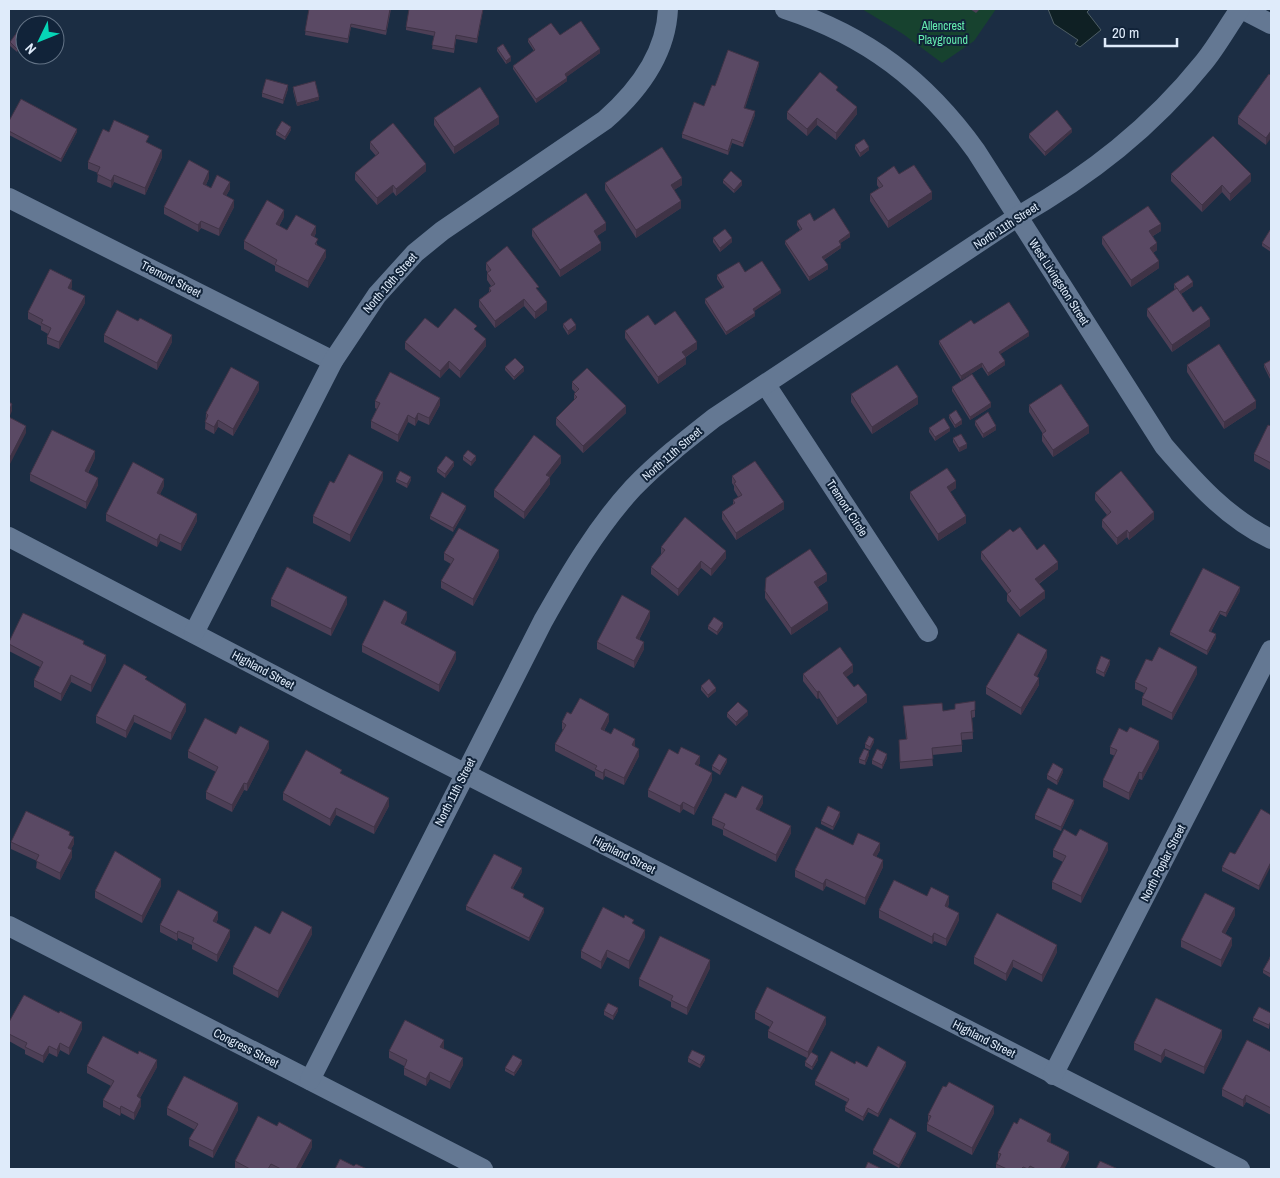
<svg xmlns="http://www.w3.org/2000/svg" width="1280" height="1178" font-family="'Archivo Narrow',sans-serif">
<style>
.green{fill:#17422f}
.water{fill:#0f2024;stroke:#4d5d64}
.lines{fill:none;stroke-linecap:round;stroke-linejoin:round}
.street{stroke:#647893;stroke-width:20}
.wall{fill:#4d3f56}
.shaded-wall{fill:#3f3346}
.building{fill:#5a4964;stroke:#3f3346}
.labels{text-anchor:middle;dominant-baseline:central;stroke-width:4;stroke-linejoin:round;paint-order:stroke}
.park-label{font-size:12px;fill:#65ecaf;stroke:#112339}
.street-label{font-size:12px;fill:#dfebfa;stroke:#112339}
</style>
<rect width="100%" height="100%" fill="#1b2d43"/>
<polygon class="green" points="862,9 996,9 974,41 942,63 903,34"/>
<polygon class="water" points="1048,9 1090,9 1087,12 1101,30 1080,47 1075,44 1078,40 1054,24"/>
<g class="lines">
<g class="street">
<path d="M785,9C867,36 925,80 976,151L1164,446C1195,482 1228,519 1271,539"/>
<polyline points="1242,9 1271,24"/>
<polyline points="9,198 333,361"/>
<polyline points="766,385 928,632"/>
<polyline points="9,537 319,699 1240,1169"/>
<path d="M194,633L333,361L377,295L415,253L442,231L605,120C637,92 666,54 668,9"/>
<polyline points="9,926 483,1169"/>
<polyline points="1053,1075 1271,650"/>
<path d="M310,1080L543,621C569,575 597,527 633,488C658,462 686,440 714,418L1017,217C1090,175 1151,128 1204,62C1217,46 1228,26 1240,9"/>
</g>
</g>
<g class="wall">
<polygon points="309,9 391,9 386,35 351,27 348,43 305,35"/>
<polygon points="483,9 477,43 456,39 454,53 432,49 434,36 406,30 406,27"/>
<polygon points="970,9 980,9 976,13"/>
<polygon points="18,31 17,52 10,46 10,42"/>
<polygon points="560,35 600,53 566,77 567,81 536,103 513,69 513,66 534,51 528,42 528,39"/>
<polygon points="497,48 511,61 506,64 497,51"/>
<polygon points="759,65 745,108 755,115 743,147 732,143 728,155 682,138 682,134 704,106 715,86"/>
<polygon points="1269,74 1266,145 1238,124 1238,117"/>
<polygon points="293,87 319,100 297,106 293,91"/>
<polygon points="288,89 283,104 262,97 262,93"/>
<polygon points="838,92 857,114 836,140 817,125 807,136 787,119 787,112"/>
<polygon points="434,118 499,124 454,154 434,125"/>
<polygon points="9,121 77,132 61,162 9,135"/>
<polygon points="291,130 285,140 276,135 276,131"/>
<polygon points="109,132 149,143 162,157 145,195 114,182 111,188 97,182 98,173 88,169 88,162"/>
<polygon points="1072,132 1045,156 1029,138 1029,134"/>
<polygon points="370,142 426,171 396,196 393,192 377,205 355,180 355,173 376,156 370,149"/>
<polygon points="855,145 869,150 860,157 855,149"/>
<polygon points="1171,174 1251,181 1230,201 1222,192 1202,212 1171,181"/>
<polygon points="209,178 206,185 211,188 230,189 226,196 234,207 219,236 201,228 198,232 164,214 164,207"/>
<polygon points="877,178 932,199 888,228 870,201 870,194 879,188 877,185"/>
<polygon points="723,180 742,185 734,193 723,183"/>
<polygon points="605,183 682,185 674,190 681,208 636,238 605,190"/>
<polygon points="284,217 279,226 287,230 316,233 314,237 318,246 326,257 308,288 275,271 275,266 244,249 244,241"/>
<polygon points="797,221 814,221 850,237 840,243 841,248 824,260 828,269 809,281 785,244 785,241 800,230 797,225"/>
<polygon points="532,229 606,230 597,236 601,250 560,277 532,236"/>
<polygon points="1161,231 1153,236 1157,250 1153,253 1159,268 1131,287 1102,244 1102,237"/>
<polygon points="1271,231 1271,252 1262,246 1262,243"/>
<polygon points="713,238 732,242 720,252 713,242"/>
<polygon points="486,263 539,291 547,310 535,319 524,306 495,328 479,307 479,300 489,292 489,288 491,286 487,280 487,273 488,273 486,270"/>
<polygon points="745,272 781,293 754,311 755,316 726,335 705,303 705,299 723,288 717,279 717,275"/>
<polygon points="1174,284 1193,286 1181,294 1193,312 1210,326 1172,352 1147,316 1147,309 1175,290 1174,288"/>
<polygon points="72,287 71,289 85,303 59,349 47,344 47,337 48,334 41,330 41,326 28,319 28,312"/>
<polygon points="563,324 576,329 568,335 563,327"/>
<polygon points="974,324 1029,336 1000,354 1005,365 988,376 982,367 961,380 939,344 939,341"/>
<polygon points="655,325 697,349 686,357 686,364 658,384 625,338 625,331"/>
<polygon points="438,328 477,332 486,346 460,378 449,368 440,378 405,349 405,342"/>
<polygon points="104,335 172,342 157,370 104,342"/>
<polygon points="1271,360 1271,381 1264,367 1264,364"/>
<polygon points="1187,365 1256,408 1224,429 1187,372"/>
<polygon points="505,367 524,371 514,380 505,370"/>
<polygon points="572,382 626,413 583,453 556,425 556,418 574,401 574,394 575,392 572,389"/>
<polygon points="952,387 991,407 970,420 952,391"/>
<polygon points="259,390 233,436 218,427 214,434 205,429 206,413"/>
<polygon points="851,394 918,404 872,434 851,402"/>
<polygon points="375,401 440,405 429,425 418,420 415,426 408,422 398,442 371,428 371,421 377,409 375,408"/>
<polygon points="1029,405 1089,433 1053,457 1042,441 1042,434 1043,434 1029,412"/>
<polygon points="949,415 962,424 955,428 949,418"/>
<polygon points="975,421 996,430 983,438 975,425"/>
<polygon points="1271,426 1271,474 1270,474 1270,470 1254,461 1254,454"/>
<polygon points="929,428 950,431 935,441 929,432"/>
<polygon points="953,438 967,448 959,452 953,442"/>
<polygon points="463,456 476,460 471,466 463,460"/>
<polygon points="95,458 88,473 98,485 86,509 30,481 30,474"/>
<polygon points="561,463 550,477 550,484 524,519 494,497 494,490"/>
<polygon points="454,466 445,478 437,472 437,468"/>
<polygon points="732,476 784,509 736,540 722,519 722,512 733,505 733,500 738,497 734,490 734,486 732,483"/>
<polygon points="383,479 350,542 313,523 313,516"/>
<polygon points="396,479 411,480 407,488 396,482"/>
<polygon points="164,486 160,494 197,521 181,551 160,541 157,547 106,521 106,514"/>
<polygon points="956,488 950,492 966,523 938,541 910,499 910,492"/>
<polygon points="1095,493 1154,519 1129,540 1127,537 1117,545 1102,527 1102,520 1107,515 1095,500"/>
<polygon points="466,509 453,532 430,519 430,516"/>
<polygon points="1013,532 1037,550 1058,569 1039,584 1045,598 1020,617 1007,601 1007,593 981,559 981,552"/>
<polygon points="661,547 726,558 711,576 701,568 678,596 651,574 651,567 661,554"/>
<polygon points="444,553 499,557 473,606 441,588 441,581 451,564 444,560"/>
<polygon points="827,581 818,587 828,610 791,635 765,598 765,591"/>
<polygon points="1240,591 1226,617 1220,614 1211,632 1216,638 1207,655 1170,635 1170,632"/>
<polygon points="271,599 347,604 331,636 271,606"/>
<polygon points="650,618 639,640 644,649 634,668 597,649 597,642"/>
<polygon points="407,619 404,625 456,659 439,692 362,652 362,645"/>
<polygon points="708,626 723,627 717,635 708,629"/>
<polygon points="9,642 84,644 106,662 91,692 71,682 61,701 34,687 34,680 40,667 9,651"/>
<polygon points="1047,657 1037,676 1039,685 1021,715 986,694 986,687"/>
<polygon points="1152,661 1197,674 1172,720 1142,705 1142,698 1144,693 1135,689 1135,682"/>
<polygon points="1110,664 1104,677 1096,673 1096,669"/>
<polygon points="853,672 846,677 867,702 837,725 819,698 817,699 803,681 803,674"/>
<polygon points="147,680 186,711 171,740 134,722 126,738 96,723 96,716"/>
<polygon points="701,686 716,691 708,698 701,690"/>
<polygon points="955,704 975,710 975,717 972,718 973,739 962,740 962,752 932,755 933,766 900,769 899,740 906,739 903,706 943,711 955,710"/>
<polygon points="727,713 748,715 736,726 727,717"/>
<polygon points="571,714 609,721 604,731 635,746 635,747 639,756 624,785 605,776 603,780 595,776 595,772 555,751 555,744 563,730 562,729 562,722"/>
<polygon points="1127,732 1159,748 1142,780 1139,779 1129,800 1103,787 1103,780 1115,756 1110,754 1110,747"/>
<polygon points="236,734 269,748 247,791 244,790 232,812 206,799 206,792 216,772 188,758 188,751"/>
<polygon points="874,742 870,750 865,748 865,744"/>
<polygon points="678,754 700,763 698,766 712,780 694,815 683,809 680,813 648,797 648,790"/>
<polygon points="869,755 865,765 859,763 859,759"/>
<polygon points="887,758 882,769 872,764 872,760"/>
<polygon points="727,762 720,775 712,770 712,766"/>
<polygon points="1063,772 1057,785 1047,779 1047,775"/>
<polygon points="342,774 389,806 374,834 336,815 330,826 283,800 283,793"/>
<polygon points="736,798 763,803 759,810 791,833 776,862 723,835 723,830 712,825 712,818"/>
<polygon points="1074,803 1061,831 1035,819 1035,815"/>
<polygon points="1261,809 1259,890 1222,871 1222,867 1235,854"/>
<polygon points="840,816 833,830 821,824 821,821"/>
<polygon points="70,835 74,844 71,849 72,857 60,880 36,868 37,861 11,849 11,842"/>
<polygon points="1076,836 1108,850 1081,903 1052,889 1052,882 1063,862 1053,857 1053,850"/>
<polygon points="853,845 880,850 876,857 883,867 865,905 826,886 823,891 795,877 795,870"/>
<polygon points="522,872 513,888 524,898 544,912 529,941 466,910 466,906"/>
<polygon points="161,886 142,923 95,898 95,891"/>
<polygon points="927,896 949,903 948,907 959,920 946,946 934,941 932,944 879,918 879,910"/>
<polygon points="1235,915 1225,934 1232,945 1221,967 1181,947 1181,940"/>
<polygon points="218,919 216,923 230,937 217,962 192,949 192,945 178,938 177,941 160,932 160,925"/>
<polygon points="634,924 645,937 629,969 607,957 601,969 581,958 581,951"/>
<polygon points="270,934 312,934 278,998 233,974 233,967"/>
<polygon points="1057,952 1042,982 1013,967 1006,981 974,964 974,957"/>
<polygon points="1271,953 1271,978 1263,973 1263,970 1269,959"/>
<polygon points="710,968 687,1015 671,1007 671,1002 639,986 639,979"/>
<polygon points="604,1011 618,1011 613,1020 604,1015"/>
<polygon points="755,1012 826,1024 811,1052 818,1060 812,1070 805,1066 805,1062 807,1058 768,1038 768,1031 770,1027 755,1019"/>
<polygon points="59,1013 82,1029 69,1055 60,1050 57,1057 49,1053 43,1063 25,1054 25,1050 9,1041 9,1022"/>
<polygon points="1271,1013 1269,1029 1253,1021 1253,1018"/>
<polygon points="1222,1037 1204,1074 1165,1056 1161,1063 1134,1050 1134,1043"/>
<polygon points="444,1047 443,1049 463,1065 450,1089 430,1079 426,1086 404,1075 404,1066 389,1058 389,1051"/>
<polygon points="1271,1052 1271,1115 1246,1102 1243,1107 1222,1096 1222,1089"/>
<polygon points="688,1058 705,1060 700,1068 688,1062"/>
<polygon points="522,1064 514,1076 505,1071 505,1068"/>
<polygon points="855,1064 867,1067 906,1066 878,1117 868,1112 863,1121 845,1111 845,1107 847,1102 815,1085 815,1081"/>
<polygon points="87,1066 157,1067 140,1098 141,1106 134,1120 121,1113 120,1116 103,1107 103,1100 111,1086 87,1073"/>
<polygon points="167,1108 238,1110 213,1158 189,1146 189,1139 195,1130 167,1115"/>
<polygon points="994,1113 972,1155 927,1131 927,1124 928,1121 928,1115"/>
<polygon points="916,1136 899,1168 873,1154 873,1150"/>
<polygon points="1051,1141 1050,1142 1069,1159 1064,1169 996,1169 996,1164 998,1160 998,1153"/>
<polygon points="312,1147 300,1169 237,1169 235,1168 235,1161"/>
</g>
<g class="shaded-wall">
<polygon points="483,9 477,43 477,39"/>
<polygon points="25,40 25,43 17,52 17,49"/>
<polygon points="600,49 600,53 565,78 565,74"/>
<polygon points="511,57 511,61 506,64 506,61"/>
<polygon points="759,62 759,65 744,111 744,108"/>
<polygon points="567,78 567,81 536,103 536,99"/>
<polygon points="288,85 288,89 283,104 283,100"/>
<polygon points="319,97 319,100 297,106 297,103"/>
<polygon points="857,107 857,114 836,140 836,133"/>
<polygon points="755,111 755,115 743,147 743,143"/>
<polygon points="499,117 499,124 454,154 454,147"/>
<polygon points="817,118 817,125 807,136 807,129"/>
<polygon points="291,127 291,130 285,140 285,137"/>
<polygon points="77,129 77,132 61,162 61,159"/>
<polygon points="1072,129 1072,132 1045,156 1045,152"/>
<polygon points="1271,131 1271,138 1266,145 1266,138"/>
<polygon points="732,139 732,143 728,155 728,151"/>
<polygon points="869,147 869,150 860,157 860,153"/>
<polygon points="162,150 162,157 145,195 145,188"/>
<polygon points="426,164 426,171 396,196 396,189"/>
<polygon points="209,171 209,178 203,191 203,184"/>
<polygon points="1251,174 1251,181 1230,201 1230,194"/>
<polygon points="114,175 114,182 111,188 111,181"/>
<polygon points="682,178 682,185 671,192 671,185"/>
<polygon points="742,181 742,185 734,193 734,190"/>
<polygon points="230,182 230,189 223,201 223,194"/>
<polygon points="393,185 393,192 377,205 377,198"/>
<polygon points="1222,185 1222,192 1202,212 1202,205"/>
<polygon points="932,192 932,199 888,228 888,221"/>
<polygon points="234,200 234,207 219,236 219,229"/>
<polygon points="681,201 681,208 636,238 636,230"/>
<polygon points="284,210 284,217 276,231 276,224"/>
<polygon points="201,221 201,228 198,232 198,225"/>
<polygon points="606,223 606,230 594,238 594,231"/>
<polygon points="1161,224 1161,231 1149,238 1149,231"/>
<polygon points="316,226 316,233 311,242 311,235"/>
<polygon points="850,233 850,237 839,244 839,241"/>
<polygon points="732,238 732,242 720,252 720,248"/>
<polygon points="601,243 601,250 560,277 560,270"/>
<polygon points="1157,243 1157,250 1150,255 1150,248"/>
<polygon points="841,245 841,248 822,261 822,257"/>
<polygon points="326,250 326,257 308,288 308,281"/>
<polygon points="1159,261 1159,268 1131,287 1131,280"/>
<polygon points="828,265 828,269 809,281 809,277"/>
<polygon points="72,280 72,287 68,295 68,288"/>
<polygon points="1193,282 1193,286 1179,295 1179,292"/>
<polygon points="781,290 781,293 753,312 753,309"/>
<polygon points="85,296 85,303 59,349 59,342"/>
<polygon points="524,299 524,306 495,328 495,321"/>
<polygon points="547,302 547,310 535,319 535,312"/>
<polygon points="755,313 755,316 726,335 726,332"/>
<polygon points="1210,319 1210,326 1172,352 1172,345"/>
<polygon points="576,325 576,329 568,335 568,331"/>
<polygon points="1029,332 1029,336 999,355 999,352"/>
<polygon points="172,335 172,342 157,370 157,363"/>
<polygon points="486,339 486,346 460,378 460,371"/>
<polygon points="697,342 697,349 682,359 682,352"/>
<polygon points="686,357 686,364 658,384 658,377"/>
<polygon points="449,361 449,368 440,378 440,371"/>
<polygon points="1005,361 1005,365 988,376 988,373"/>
<polygon points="982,363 982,367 961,380 961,376"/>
<polygon points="524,367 524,371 514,380 514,377"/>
<polygon points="259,382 259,390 233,436 233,429"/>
<polygon points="918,397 918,404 872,434 872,427"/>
<polygon points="440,398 440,405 429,425 429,418"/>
<polygon points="1256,401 1256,408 1224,429 1224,422"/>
<polygon points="991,403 991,407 970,420 970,417"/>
<polygon points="12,404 12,411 9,418 9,411"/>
<polygon points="626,406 626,413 583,453 583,446"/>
<polygon points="418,413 418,420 415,426 415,419"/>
<polygon points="408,415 408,422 398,442 398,435"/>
<polygon points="218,420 218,427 214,434 214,427"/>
<polygon points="962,420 962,424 955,428 955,425"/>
<polygon points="26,426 26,433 9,466 9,459"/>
<polygon points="996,426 996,430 983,438 983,434"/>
<polygon points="1089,426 1089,433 1053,457 1053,450"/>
<polygon points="950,428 950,431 935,441 935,437"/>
<polygon points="967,444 967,448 959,452 959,448"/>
<polygon points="95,451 95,458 85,478 85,471"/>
<polygon points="476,456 476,460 471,466 471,462"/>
<polygon points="561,456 561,463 550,477 550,484 524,519 524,512 546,475"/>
<polygon points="454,462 454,466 445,478 445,474"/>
<polygon points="383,472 383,479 350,542 350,535"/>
<polygon points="411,477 411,480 407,488 407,484"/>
<polygon points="98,478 98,485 86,509 86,502"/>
<polygon points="164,479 164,486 157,500 157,493"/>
<polygon points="956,481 956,488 947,494 947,487"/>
<polygon points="784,502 784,509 736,540 736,533"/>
<polygon points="466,506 466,509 453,532 453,528"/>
<polygon points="1154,512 1154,519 1129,540 1129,533"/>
<polygon points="197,514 197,521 181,551 181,544"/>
<polygon points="966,516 966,523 938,541 938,534"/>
<polygon points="1127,530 1127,537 1117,545 1117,538"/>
<polygon points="160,534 160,541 157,547 157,540"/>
<polygon points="499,550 499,557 473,606 473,599"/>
<polygon points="726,551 726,558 711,576 711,569"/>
<polygon points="701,561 701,568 678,596 678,589"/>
<polygon points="1058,562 1058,569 1035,586 1035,579"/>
<polygon points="827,574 827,581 814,589 814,582"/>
<polygon points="1240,587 1240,591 1226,617 1226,613"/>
<polygon points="1045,591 1045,598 1020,617 1020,610"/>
<polygon points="347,597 347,604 331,636 331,629"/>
<polygon points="828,603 828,610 791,635 791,628"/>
<polygon points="650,611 650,618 636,645 636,638"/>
<polygon points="1220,611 1220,614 1209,635 1209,631"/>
<polygon points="407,612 407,619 401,630 401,623"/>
<polygon points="723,623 723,627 717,635 717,632"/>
<polygon points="1216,634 1216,638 1207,655 1207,651"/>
<polygon points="644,642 644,649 634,668 634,661"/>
<polygon points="1047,650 1047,657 1034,682 1034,675"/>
<polygon points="456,652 456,659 439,692 439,685"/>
<polygon points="106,655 106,662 91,692 91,685"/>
<polygon points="1110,660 1110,664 1104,677 1104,673"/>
<polygon points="853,665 853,672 843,680 843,673"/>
<polygon points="1197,667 1197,674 1172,720 1172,713"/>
<polygon points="71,675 71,682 61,701 61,694"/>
<polygon points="1039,678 1039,685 1021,715 1021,708"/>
<polygon points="716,688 716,691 708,698 708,695"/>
<polygon points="819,691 819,698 817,699 817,692"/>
<polygon points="867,695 867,702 837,725 837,718"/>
<polygon points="186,704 186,711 171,740 171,733"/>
<polygon points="748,711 748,715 736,726 736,722"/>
<polygon points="609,714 609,721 601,736 601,729"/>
<polygon points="134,715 134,722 126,738 126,731"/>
<polygon points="635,739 635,746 632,752 632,745"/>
<polygon points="874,739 874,742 870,750 870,747"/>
<polygon points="269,741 269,748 247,791 247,784"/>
<polygon points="1159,741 1159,748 1142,780 1142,773"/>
<polygon points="639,749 639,756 624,785 624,778"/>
<polygon points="869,751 869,755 865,765 865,761"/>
<polygon points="887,754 887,758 882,769 882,765"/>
<polygon points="700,756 700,763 695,771 695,764"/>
<polygon points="727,759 727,762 720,775 720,771"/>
<polygon points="605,769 605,776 603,780 603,773"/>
<polygon points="1063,769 1063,772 1057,785 1057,781"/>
<polygon points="1139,772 1139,779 1129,800 1129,793"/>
<polygon points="712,773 712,780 694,815 694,808"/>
<polygon points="244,783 244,790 232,812 232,805"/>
<polygon points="763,796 763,803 756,816 756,809"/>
<polygon points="389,798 389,806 374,834 374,827"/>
<polygon points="1074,800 1074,803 1061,831 1061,827"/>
<polygon points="683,802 683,809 680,813 680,806"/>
<polygon points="336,808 336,815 330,826 330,819"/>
<polygon points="840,812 840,816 833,830 833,827"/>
<polygon points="791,826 791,833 776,862 776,855"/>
<polygon points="74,837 74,844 68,855 68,848"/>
<polygon points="880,843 880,850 873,863 873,855"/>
<polygon points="1108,843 1108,850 1081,903 1081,896"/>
<polygon points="72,850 72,857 60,880 60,873"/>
<polygon points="883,860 883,867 865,905 865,898"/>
<polygon points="1271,862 1271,866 1259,890 1259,886"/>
<polygon points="522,868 522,872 511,891 511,888"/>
<polygon points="161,879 161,886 142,923 142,916"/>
<polygon points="826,879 826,886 823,891 823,884"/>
<polygon points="949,896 949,903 945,913 945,906"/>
<polygon points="544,908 544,912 529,941 529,938"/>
<polygon points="1235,908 1235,915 1222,940 1222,932"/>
<polygon points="218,912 218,919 213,928 213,921"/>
<polygon points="959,913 959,920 946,946 946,939"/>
<polygon points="312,927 312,934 278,998 278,991"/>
<polygon points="230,930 230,937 217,962 217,955"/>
<polygon points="645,930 645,937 629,969 629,961"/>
<polygon points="178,931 178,938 177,941 177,934"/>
<polygon points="934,933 934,941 932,944 932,937"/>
<polygon points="1232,938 1232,945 1221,967 1221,960"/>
<polygon points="1057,945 1057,952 1042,982 1042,975"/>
<polygon points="607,950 607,957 601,969 601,962"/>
<polygon points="710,960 710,968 687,1015 687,1008"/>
<polygon points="1013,960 1013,967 1006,981 1006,974"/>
<polygon points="618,1008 618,1011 613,1020 613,1016"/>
<polygon points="826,1017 826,1024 808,1059 808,1052"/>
<polygon points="82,1022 82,1029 69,1055 69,1048"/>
<polygon points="1222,1030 1222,1037 1204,1074 1204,1067"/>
<polygon points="444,1040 444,1047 440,1054 440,1047"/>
<polygon points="60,1043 60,1050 57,1057 57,1050"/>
<polygon points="49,1046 49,1053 43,1063 43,1056"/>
<polygon points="1165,1049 1165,1056 1161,1063 1161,1056"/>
<polygon points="705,1056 705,1060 700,1068 700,1065"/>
<polygon points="818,1056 818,1060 812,1070 812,1067"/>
<polygon points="463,1058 463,1065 450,1089 450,1082"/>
<polygon points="157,1060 157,1067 137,1103 137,1096"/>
<polygon points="522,1060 522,1064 514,1076 514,1073"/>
<polygon points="906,1062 906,1066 878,1117 878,1114"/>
<polygon points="430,1072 430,1079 426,1086 426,1079"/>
<polygon points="1246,1095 1246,1102 1243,1107 1243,1100"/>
<polygon points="141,1099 141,1106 134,1120 134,1113"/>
<polygon points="238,1103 238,1110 213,1158 213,1151"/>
<polygon points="121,1106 121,1113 120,1116 120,1109"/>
<polygon points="994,1106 994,1113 972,1155 972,1148"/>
<polygon points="868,1108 868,1112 863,1121 863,1117"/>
<polygon points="916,1133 916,1136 899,1168 899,1165"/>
<polygon points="1051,1134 1051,1141 1047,1148 1047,1141"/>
<polygon points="312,1140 312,1147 300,1169 296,1169"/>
<polygon points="1069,1152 1069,1159 1064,1169 1060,1169"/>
</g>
<g class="building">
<polygon points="309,9 390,9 386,31 351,24 348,39 305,31"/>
<polygon points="409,9 483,9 477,39 456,35 454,49 432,45 435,32 406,27"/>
<polygon points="581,21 600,49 565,74 567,78 536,99 513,66 535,50 528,39 551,23 560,35"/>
<polygon points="18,31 25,37 25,40 17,49 10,42"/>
<polygon points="503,44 511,57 506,61 497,48"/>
<polygon points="728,50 759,62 744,108 755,111 743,143 732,139 728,151 682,134 694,102 704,106 712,85 715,86"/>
<polygon points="820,72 838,87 836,90 857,107 836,133 817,118 807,129 787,112"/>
<polygon points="1269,74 1271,76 1271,131 1266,138 1238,117"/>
<polygon points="266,79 288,85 283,100 262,93"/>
<polygon points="315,81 319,97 297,103 293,87"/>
<polygon points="480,87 499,117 454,147 434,118"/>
<polygon points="21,99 77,129 61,159 9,131 9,121"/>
<polygon points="1057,110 1072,129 1045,152 1029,134"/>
<polygon points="114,120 149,136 146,142 162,150 145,188 114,175 111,181 97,174 100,167 88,162 103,129 109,132"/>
<polygon points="282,121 291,127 285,137 276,131"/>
<polygon points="393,123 426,164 396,189 393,185 377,198 355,173 379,153 370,142"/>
<polygon points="1213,136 1251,174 1230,194 1222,185 1202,205 1171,174"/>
<polygon points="864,139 869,147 860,153 855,145"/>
<polygon points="662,147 682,178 671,185 681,201 636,230 605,183"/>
<polygon points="189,160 209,171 203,184 211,188 217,175 230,182 223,194 234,200 219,229 201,221 198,225 164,207"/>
<polygon points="914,165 932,192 888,221 870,194 883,186 877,178 894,166 899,174"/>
<polygon points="731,171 742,181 734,190 723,180"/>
<polygon points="586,193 606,223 594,231 601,243 560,270 532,229"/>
<polygon points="267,200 284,210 276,224 287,230 296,215 316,226 311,235 318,239 315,244 326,250 308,281 275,264 277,260 244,241"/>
<polygon points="1148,206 1161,224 1149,231 1157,243 1150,248 1159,261 1131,280 1102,237"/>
<polygon points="834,208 850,233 839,241 841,245 822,257 828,265 809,277 785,241 802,229 797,221 810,213 814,221"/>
<polygon points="725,229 732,238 720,248 713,238"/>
<polygon points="1270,230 1271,231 1271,249 1262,243"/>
<polygon points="507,246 539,287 536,288 547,302 535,312 524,299 495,321 479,300 491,291 489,288 495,284 487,273 491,270 486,263"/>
<polygon points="762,261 781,290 753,309 755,313 726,332 705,299 724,287 717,275 739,262 745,272"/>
<polygon points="50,269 72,280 68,288 85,296 59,342 47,337 51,328 41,323 43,320 28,312"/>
<polygon points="1188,275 1193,282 1179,292 1174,284"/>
<polygon points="1177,288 1193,312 1201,306 1210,319 1172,345 1147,309"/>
<polygon points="1009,302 1029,332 999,352 1005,361 988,373 982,363 961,376 939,341 971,320 974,324"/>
<polygon points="455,308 477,326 474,329 486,339 460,371 449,361 440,371 405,342 425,318 438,328"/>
<polygon points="117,310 138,321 140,318 172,335 157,363 104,335"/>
<polygon points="675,311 697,342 682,352 686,357 658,377 625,331 648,315 655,325"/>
<polygon points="571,318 576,325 568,331 563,324"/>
<polygon points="1219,344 1256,401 1224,422 1187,365"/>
<polygon points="515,358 524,367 514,377 505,367"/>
<polygon points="1271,360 1271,378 1264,364"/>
<polygon points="897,365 918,397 872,427 851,394"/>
<polygon points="231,367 259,382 233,429 218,420 214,427 205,422 208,415 206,413"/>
<polygon points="587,368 626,406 583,446 556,418 577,397 574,394 579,389 572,382"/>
<polygon points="390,372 440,398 429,418 418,413 415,419 408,415 398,435 371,421 380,403 375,401"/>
<polygon points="972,374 991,403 970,417 952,387"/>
<polygon points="1061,384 1089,426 1053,450 1042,434 1046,431 1029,405"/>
<polygon points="9,402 12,404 9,411"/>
<polygon points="956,410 962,420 955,425 949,415"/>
<polygon points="988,412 996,426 983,434 975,421"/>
<polygon points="9,417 26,426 9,459"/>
<polygon points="944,418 950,428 935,437 929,428"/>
<polygon points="1268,425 1271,426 1271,463 1254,454"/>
<polygon points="52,430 95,451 85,471 98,478 86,502 30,474"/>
<polygon points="961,434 967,444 959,448 953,438"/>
<polygon points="534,435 561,456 546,475 550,477 524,512 494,490"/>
<polygon points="468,450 476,456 471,462 463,456"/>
<polygon points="349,454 383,472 350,535 313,516 330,481 334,483"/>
<polygon points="446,456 454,462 445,474 437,468"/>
<polygon points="755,461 784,502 736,533 722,512 735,503 733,500 742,495 734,483 736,482 732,476"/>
<polygon points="133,462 164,479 157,493 197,514 181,544 160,534 157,540 106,514"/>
<polygon points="947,468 956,481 947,487 966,516 938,534 910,492"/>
<polygon points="400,471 411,477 407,484 396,479"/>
<polygon points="1121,471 1154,512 1129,533 1127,530 1117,538 1102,520 1111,512 1095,493"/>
<polygon points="442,492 466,506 453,528 430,516"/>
<polygon points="685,517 726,551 711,569 701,561 678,589 651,567 665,550 661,547"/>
<polygon points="1020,527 1037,550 1044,544 1058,562 1035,579 1045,591 1020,610 1007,594 1011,591 981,552 1010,529 1013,532"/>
<polygon points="459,528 499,550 473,599 441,581 454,559 444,553"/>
<polygon points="810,549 827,574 814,582 828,603 791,628 765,591 766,578"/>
<polygon points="287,567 347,597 331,629 271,599"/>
<polygon points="1203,568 1240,587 1226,613 1220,611 1209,631 1216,634 1207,651 1170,632"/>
<polygon points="622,595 650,611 636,638 644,642 634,661 597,642"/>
<polygon points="384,600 407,612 401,623 456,652 439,685 362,645"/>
<polygon points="23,613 84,641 83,644 106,655 91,685 71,675 61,694 34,680 43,662 9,644 9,642"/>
<polygon points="714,617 723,623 717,632 708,626"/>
<polygon points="1018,633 1047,650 1034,675 1039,678 1021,708 986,687"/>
<polygon points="840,647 853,665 843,673 854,687 858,684 867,695 837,718 819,691 817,692 803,674"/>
<polygon points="1159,647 1197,667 1172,713 1142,698 1147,688 1135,682 1146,659 1152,661"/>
<polygon points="1101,656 1110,660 1104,673 1096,669"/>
<polygon points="124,664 147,677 145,679 186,704 171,733 134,715 126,731 96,716"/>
<polygon points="709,679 716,688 708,695 701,686"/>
<polygon points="580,698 609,714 601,729 611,734 614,728 635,739 632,745 639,749 624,778 605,769 603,773 595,769 597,766 555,744 566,725 562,722 567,712 571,714"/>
<polygon points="975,701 975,710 971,711 973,732 961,733 962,745 932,748 933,759 900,762 899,740 907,739 903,706 942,703 943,711 955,709 955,704"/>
<polygon points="738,702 748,711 736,722 727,713"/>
<polygon points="205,718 236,734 240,726 269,741 247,784 244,783 232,805 206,792 218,767 188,751"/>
<polygon points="1130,727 1159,741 1142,773 1139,772 1129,793 1103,780 1117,750 1110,747 1119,728 1127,732"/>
<polygon points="869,736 874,739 870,747 865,744"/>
<polygon points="681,747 700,756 695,764 712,773 694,808 683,802 680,806 648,790 669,749 678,754"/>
<polygon points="864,749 869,751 865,761 859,759"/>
<polygon points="877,749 887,754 882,765 872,760"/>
<polygon points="306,750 342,770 340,773 389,798 374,827 336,808 330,819 283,793"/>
<polygon points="719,754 727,759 720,771 712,766"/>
<polygon points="1053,763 1063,769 1057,781 1047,775"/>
<polygon points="742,786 763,796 756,809 791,826 776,855 723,828 725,824 712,818 725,793 736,798"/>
<polygon points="1048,788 1074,800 1061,827 1035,815"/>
<polygon points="828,806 840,812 833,827 821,821"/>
<polygon points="1261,809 1271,815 1271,862 1259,886 1222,867 1230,852 1235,854"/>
<polygon points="26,811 70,832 69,835 74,837 68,848 72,850 60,873 36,861 39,855 11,842"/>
<polygon points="816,827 853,845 858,833 880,843 873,855 883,860 865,898 826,879 823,884 795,870"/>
<polygon points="1064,829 1076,836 1080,829 1108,843 1081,896 1052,882 1066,856 1053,850"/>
<polygon points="115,851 161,879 142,916 95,891"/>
<polygon points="494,854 522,868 511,888 524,894 523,897 544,908 529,938 466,906"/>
<polygon points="894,880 927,896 931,887 949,896 945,906 959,913 946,939 934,933 932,937 879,910"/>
<polygon points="178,890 218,912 213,921 230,930 217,955 192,942 194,938 178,931 177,934 160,925"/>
<polygon points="1205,893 1235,908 1222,932 1232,938 1221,960 1181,940"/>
<polygon points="603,907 624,918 625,915 634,920 632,923 645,930 629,961 607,950 601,962 581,951"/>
<polygon points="282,911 312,927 278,991 233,967 255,926 270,934"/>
<polygon points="997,913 1057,945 1042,975 1013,960 1006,974 974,957"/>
<polygon points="660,936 710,960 687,1008 671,1000 673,996 639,979"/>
<polygon points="1270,958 1271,959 1271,974 1263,970"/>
<polygon points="767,987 826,1017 808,1052 768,1031 773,1022 755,1012"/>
<polygon points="24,995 59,1013 60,1011 82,1022 69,1048 60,1043 57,1050 49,1046 43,1056 25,1047 27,1043 9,1034 9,1022"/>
<polygon points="1156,998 1222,1030 1204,1067 1165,1049 1161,1056 1134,1043"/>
<polygon points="608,1003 618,1008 613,1016 604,1011"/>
<polygon points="1259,1007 1271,1013 1271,1021 1269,1025 1253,1018"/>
<polygon points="405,1020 444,1040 440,1047 463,1058 450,1082 430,1072 426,1079 404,1068 407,1060 389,1051"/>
<polygon points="103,1036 138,1054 139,1051 157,1060 137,1096 141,1099 134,1113 121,1106 120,1109 103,1100 114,1081 87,1066"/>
<polygon points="1247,1040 1271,1052 1271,1108 1246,1095 1243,1100 1222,1089"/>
<polygon points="878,1046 906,1062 878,1114 868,1108 863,1117 845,1107 849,1099 815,1081 831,1051 855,1064 856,1061 867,1067"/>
<polygon points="692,1050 705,1056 700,1065 688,1058"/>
<polygon points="811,1052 818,1056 812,1067 805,1062"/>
<polygon points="513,1055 522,1060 514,1073 505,1068"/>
<polygon points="184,1076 238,1103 213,1151 189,1139 198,1124 167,1108"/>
<polygon points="949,1082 994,1106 972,1148 927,1124 931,1116 928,1115 943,1086 946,1087"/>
<polygon points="258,1116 277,1126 279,1122 312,1140 296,1169 281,1169 271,1164 268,1169 250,1169 235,1161"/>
<polygon points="890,1118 916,1133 899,1165 873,1150"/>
<polygon points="1020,1118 1051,1134 1047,1141 1069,1152 1060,1169 1036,1169 1030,1166 1028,1169 1023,1167 1021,1169 1007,1169 996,1164 1001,1154 998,1153 1014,1122 1017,1124"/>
<polygon points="340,1159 354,1166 356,1164 367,1169 335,1169"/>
<polygon points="1100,1161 1118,1169 1096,1169"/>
<polygon points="868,1162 882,1169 865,1169"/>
</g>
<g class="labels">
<g class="park-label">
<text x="943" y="26">Allencrest<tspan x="943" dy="14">Playground</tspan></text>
</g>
<g class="street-label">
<text transform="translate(1006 226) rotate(-33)">North 11th Street</text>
<text transform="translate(171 279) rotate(27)">Tremont Street</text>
<text transform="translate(1059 282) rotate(57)">West Livingston Street</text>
<text transform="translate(390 283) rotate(-49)">North 10th Street</text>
<text transform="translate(672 454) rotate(-41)">North 11th Street</text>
<text transform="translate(847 508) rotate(57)">Tremont Circle</text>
<text transform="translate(263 670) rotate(28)">Highland Street</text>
<text transform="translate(455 792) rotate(-63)">North 11th Street</text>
<text transform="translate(624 855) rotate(27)">Highland Street</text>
<text transform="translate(1163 863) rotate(-63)">North Poplar Street</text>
<text transform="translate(984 1039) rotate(27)">Highland Street</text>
<text transform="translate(246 1048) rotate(27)">Congress Street</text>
</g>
</g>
<rect width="1280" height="1178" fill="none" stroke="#dfebfa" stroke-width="20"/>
<g transform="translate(40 40) rotate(227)"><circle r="24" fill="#112339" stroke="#637386"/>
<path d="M0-4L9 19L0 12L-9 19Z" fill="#06d5b6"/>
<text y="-8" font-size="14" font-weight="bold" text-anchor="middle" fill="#dfebfa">N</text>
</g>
<path d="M1105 38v8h72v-8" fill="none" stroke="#dfebfa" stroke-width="2.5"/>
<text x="1112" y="38" font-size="15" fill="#dfebfa" stroke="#112339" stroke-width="4" paint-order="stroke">20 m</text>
</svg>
